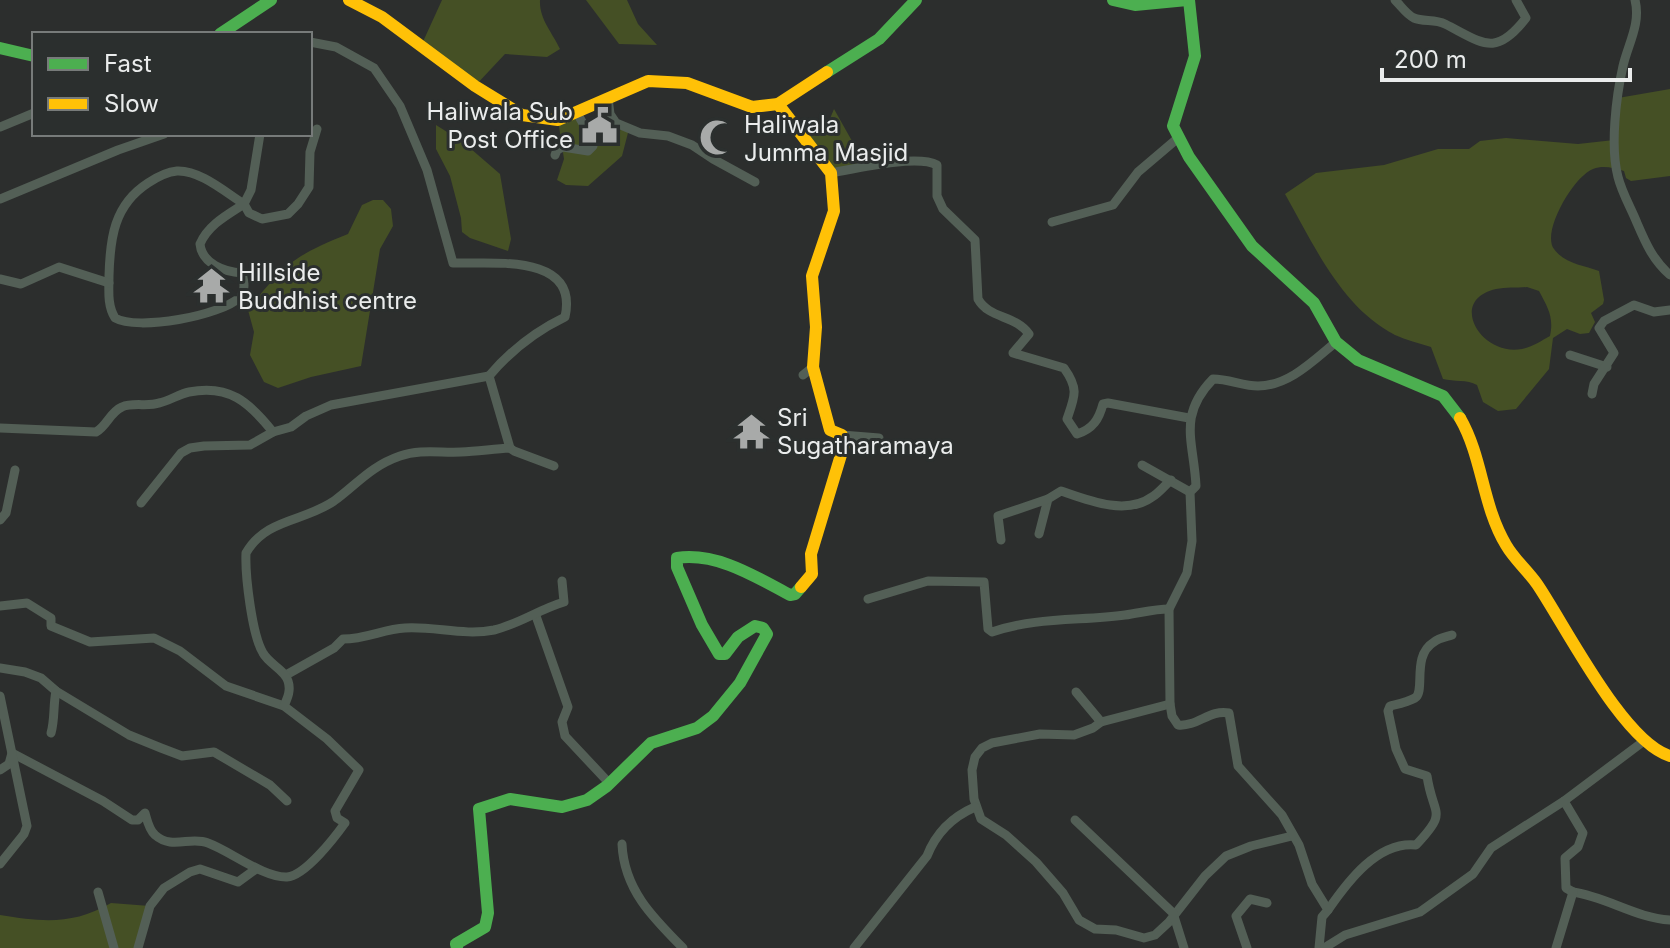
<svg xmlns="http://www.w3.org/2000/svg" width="1670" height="948" font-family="Inter,sans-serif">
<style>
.green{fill:#455025;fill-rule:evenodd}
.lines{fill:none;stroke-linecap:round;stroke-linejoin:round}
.street{stroke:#535f56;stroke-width:9}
.fast{stroke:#4caf50;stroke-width:12}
.slow{stroke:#ffc107;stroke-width:12}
.labels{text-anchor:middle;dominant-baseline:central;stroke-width:6;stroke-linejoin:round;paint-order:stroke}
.poi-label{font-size:24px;fill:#eaecec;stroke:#2b2f2e;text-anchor:start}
</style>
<rect width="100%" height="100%" fill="#2c2e2d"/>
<g class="green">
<path d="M442,0H540C539,19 552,32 560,49L547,57L505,54L475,86L421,46Z"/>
<polygon points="586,0 627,0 638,24 657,45 619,44"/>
<path d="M1670,89V176L1631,181L1626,178L1624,171C1613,168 1604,165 1593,169C1574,176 1541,232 1554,249C1565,264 1583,265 1599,271L1604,300L1603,304L1591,313L1595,322L1589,333L1580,334L1567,329L1553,338L1549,369L1516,409L1498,411L1483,402L1477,385C1467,379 1454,382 1443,379L1431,347C1419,343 1406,340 1395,335C1341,307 1314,245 1285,194L1316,173L1384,165L1438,149H1469L1480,141L1506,138L1578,144L1614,140L1618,98ZM1527,287L1539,291C1548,308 1554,317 1550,336C1541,341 1532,347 1522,349C1481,357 1447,300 1496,289C1506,287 1517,288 1527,287Z"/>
<polygon points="834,109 852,141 857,168 831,173 805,139 829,121"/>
<polygon points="577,113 591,134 629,129 622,156 588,186 566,185 557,180 564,159 558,120"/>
<polygon points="436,125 463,142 500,174 511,239 508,251 470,238 462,232 461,218 450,176 436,149"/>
<path d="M373,200H383L391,209L393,226L380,249L361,366L311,377L278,388L264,382L250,355L254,332L248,310C283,265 295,255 348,234L362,205Z"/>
<path d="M111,903L150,906L138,948H0V915C43,922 73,925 111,903Z"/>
</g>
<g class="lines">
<g class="street">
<path d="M1395,0C1401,6 1407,15 1414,18C1423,22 1435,19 1445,24C1483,43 1495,58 1526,18L1516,0"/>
<path d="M1635,0C1641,24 1628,44 1623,66C1616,97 1610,147 1618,177C1622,193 1631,208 1637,223C1646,244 1653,260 1670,275"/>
<path d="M310,42L336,47L374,68L400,106L427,170L453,263C493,264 579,253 565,317C534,332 511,350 489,376L510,448"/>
<polyline points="608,98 610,114 616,123 640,133 668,136 692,145 713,159 755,182"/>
<polyline points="0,127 34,113"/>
<path d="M260,134L251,190L244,204C225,192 200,170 177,171C166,172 157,177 148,183C114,205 110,238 109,276C109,290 107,305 115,318C137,331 221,316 240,297C246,290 244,281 242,273C225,272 202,264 200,244C208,225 227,215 244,204L249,213L262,219L288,214L298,204L309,187L310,152L317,129"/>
<polyline points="555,155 557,150 563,147 588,151 593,146 593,141 577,113"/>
<path d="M831,173C854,169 917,154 937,165V196L943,209L975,240L978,299C989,319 1016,315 1029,334L1013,353L1064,368C1079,389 1075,396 1067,419L1077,434C1093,429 1099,419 1103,404L1108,403L1189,418"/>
<polyline points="0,199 118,150 164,134"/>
<polyline points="1052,222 1113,205 1138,172 1178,138"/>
<polyline points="0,279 21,284 59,267 109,283"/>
<polyline points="1570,355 1607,367"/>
<polyline points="803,375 813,367"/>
<polyline points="1592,394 1594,384 1614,353 1599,328 1604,321 1634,305 1654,312 1670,310"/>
<path d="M0,428L96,432C107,426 110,412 122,407C133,402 148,407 159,403C169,401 179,394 189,392C229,384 249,402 273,432"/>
<polyline points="842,435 879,438"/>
<polyline points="1142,465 1190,492"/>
<polyline points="141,503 181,453 190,448 204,446 250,445 273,432 291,427 306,416 331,405 489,376"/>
<polyline points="0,520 6,513 15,470"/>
<path d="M1039,534L1048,499L1061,491C1087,500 1126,516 1152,497C1159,493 1164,486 1171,480"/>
<polyline points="1001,540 998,516 1048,499"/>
<path d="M868,599L928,581L984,582L988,629L992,632C1035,617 1081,621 1125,615C1140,613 1154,609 1169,609"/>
<path d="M0,606L27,603L51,618V626L90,642L154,638L180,651L226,686L284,706L327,739L359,770L335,811L337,818L345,823C335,837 305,876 287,877C264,878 230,851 208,843C190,836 172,850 155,835C149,830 147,820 145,813L138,820H132L103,801L12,753L9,764L0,770"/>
<polyline points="536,616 568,707 562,722 565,736 610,784"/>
<polyline points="0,668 25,672 41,678 56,691 129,735 161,748 182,756 214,752 270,785 287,801"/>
<path d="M286,675L334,648L343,639C366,639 384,629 405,628C434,626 464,636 494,630C519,624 540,609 564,602L562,581"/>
<polyline points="1076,692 1101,722"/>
<polyline points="0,696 27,826 24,834 0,864"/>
<polyline points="1170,704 1101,722 1093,728 1074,735 1040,734 992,743 982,748 975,757 972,770 974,799 981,819 1006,835 1036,862 1063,893 1079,920 1095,929 1116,930 1144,938 1155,935 1169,922 1205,876 1226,856 1251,846 1292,836"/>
<path d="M284,706C288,697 291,690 288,681C285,670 269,664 263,653C252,635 245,575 246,553C266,518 304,522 334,501C357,484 371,466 400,456C420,449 440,453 461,452C478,451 494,449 510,448L514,451L554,466"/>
<path d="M51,733C55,719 53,706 56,691"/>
<polyline points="1564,801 1583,833 1578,847 1565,858 1566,888 1573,892"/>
<polyline points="1075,820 1173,913 1184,948"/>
<path d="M622,844C624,889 652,917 683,948"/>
<polyline points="98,892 114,948"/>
<path d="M1573,892C1607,897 1636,918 1670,920"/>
<path d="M1328,910C1348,881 1378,841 1416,845C1449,810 1433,817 1427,776L1405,769L1396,749L1388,711L1390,706C1398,704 1408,702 1415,698C1426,691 1411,656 1434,642C1439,638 1446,637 1452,635"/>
<polyline points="138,948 150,906 164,888 190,872 200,869 238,882 256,869"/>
<path d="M854,948L927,856C936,833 952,817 975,807"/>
<polyline points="1247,948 1236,916 1250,899 1267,903"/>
<path d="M1319,948L1322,917L1328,910L1312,884L1299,845L1282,815L1238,766L1229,713C1210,709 1197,727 1178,725L1172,716L1170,704L1169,609L1187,573L1192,541L1190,492L1196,486C1194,442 1177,416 1213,379C1229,379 1243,386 1258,386C1289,386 1314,360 1336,342"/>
<polyline points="1324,948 1345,935 1420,912 1473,874 1491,848 1564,801 1644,741"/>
<polyline points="1556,948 1573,892"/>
</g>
<g class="fast">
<polyline points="1113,0 1135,5 1187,0"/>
<polyline points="1189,0 1195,56 1173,126 1189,157 1252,246 1314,303 1336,342 1358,360 1443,396 1460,418"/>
<polyline points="220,34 271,0"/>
<polyline points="0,48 34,56"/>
<polyline points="827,72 879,39 916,0"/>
<path d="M457,948L456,944L485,927L488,913L479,809L510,799L562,807L587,800L607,786L651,743L697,728L713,716L740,683L767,634L763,628L755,626L738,637L725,654H719L702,625L677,567V558C717,552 756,577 790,595L795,594L801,587"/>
</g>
<g class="slow">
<polyline points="349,0 382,17 475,86 522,115 558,120 648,81 687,83 752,107 778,104 827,72"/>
<polyline points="778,104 831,173 834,211 812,276 816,327 813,367 830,430 842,435 844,445 811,554 812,574 801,587"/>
<path d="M1460,418C1483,458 1482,505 1506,545C1514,559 1527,570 1537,584C1565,625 1623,742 1670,756"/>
</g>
</g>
<defs>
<symbol id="civic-bare" viewBox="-9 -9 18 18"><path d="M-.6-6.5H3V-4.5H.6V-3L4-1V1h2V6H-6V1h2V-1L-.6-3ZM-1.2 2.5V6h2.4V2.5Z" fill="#a8aaa9" stroke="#2b2f2e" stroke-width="2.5" paint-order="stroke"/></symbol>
<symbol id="mosque-bare" viewBox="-9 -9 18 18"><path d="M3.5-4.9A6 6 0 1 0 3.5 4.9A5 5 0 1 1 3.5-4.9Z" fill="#a8aaa9" stroke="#2b2f2e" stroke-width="2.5" paint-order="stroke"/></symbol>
<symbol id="temple-bare" viewBox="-9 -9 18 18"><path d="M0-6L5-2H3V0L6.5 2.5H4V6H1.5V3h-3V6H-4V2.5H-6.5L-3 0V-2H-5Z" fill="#a8aaa9" stroke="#2b2f2e" stroke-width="2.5" paint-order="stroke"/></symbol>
</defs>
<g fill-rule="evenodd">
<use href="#civic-bare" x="574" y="100" width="51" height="51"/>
<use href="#mosque-bare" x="692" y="112" width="51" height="51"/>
<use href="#temple-bare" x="186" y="260" width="51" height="51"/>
<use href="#temple-bare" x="726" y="406" width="51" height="51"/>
</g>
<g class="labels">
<g class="poi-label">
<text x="573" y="111" text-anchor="end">Haliwala Sub<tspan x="573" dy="28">Post Office</tspan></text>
<text x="744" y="124">Haliwala<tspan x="744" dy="28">Jumma Masjid</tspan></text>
<text x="238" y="272">Hillside<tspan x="238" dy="28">Buddhist centre</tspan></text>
<text x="777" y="417">Sri<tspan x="777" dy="28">Sugatharamaya</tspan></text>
</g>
</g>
<rect x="32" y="32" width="280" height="104" fill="#2b2f2e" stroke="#777b7a" stroke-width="2"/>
<rect x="48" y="58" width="40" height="12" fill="#4caf50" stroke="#777b7a" stroke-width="2"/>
<text x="104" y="72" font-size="24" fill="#eaecec">Fast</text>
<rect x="48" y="98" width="40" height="12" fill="#ffc107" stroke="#777b7a" stroke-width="2"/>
<text x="104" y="112" font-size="24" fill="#eaecec">Slow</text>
<path d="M1382 68v12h248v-12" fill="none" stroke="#eaecec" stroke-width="4"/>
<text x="1394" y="68" font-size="24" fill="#eaecec" stroke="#2b2f2e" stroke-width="6" paint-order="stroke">200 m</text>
</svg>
